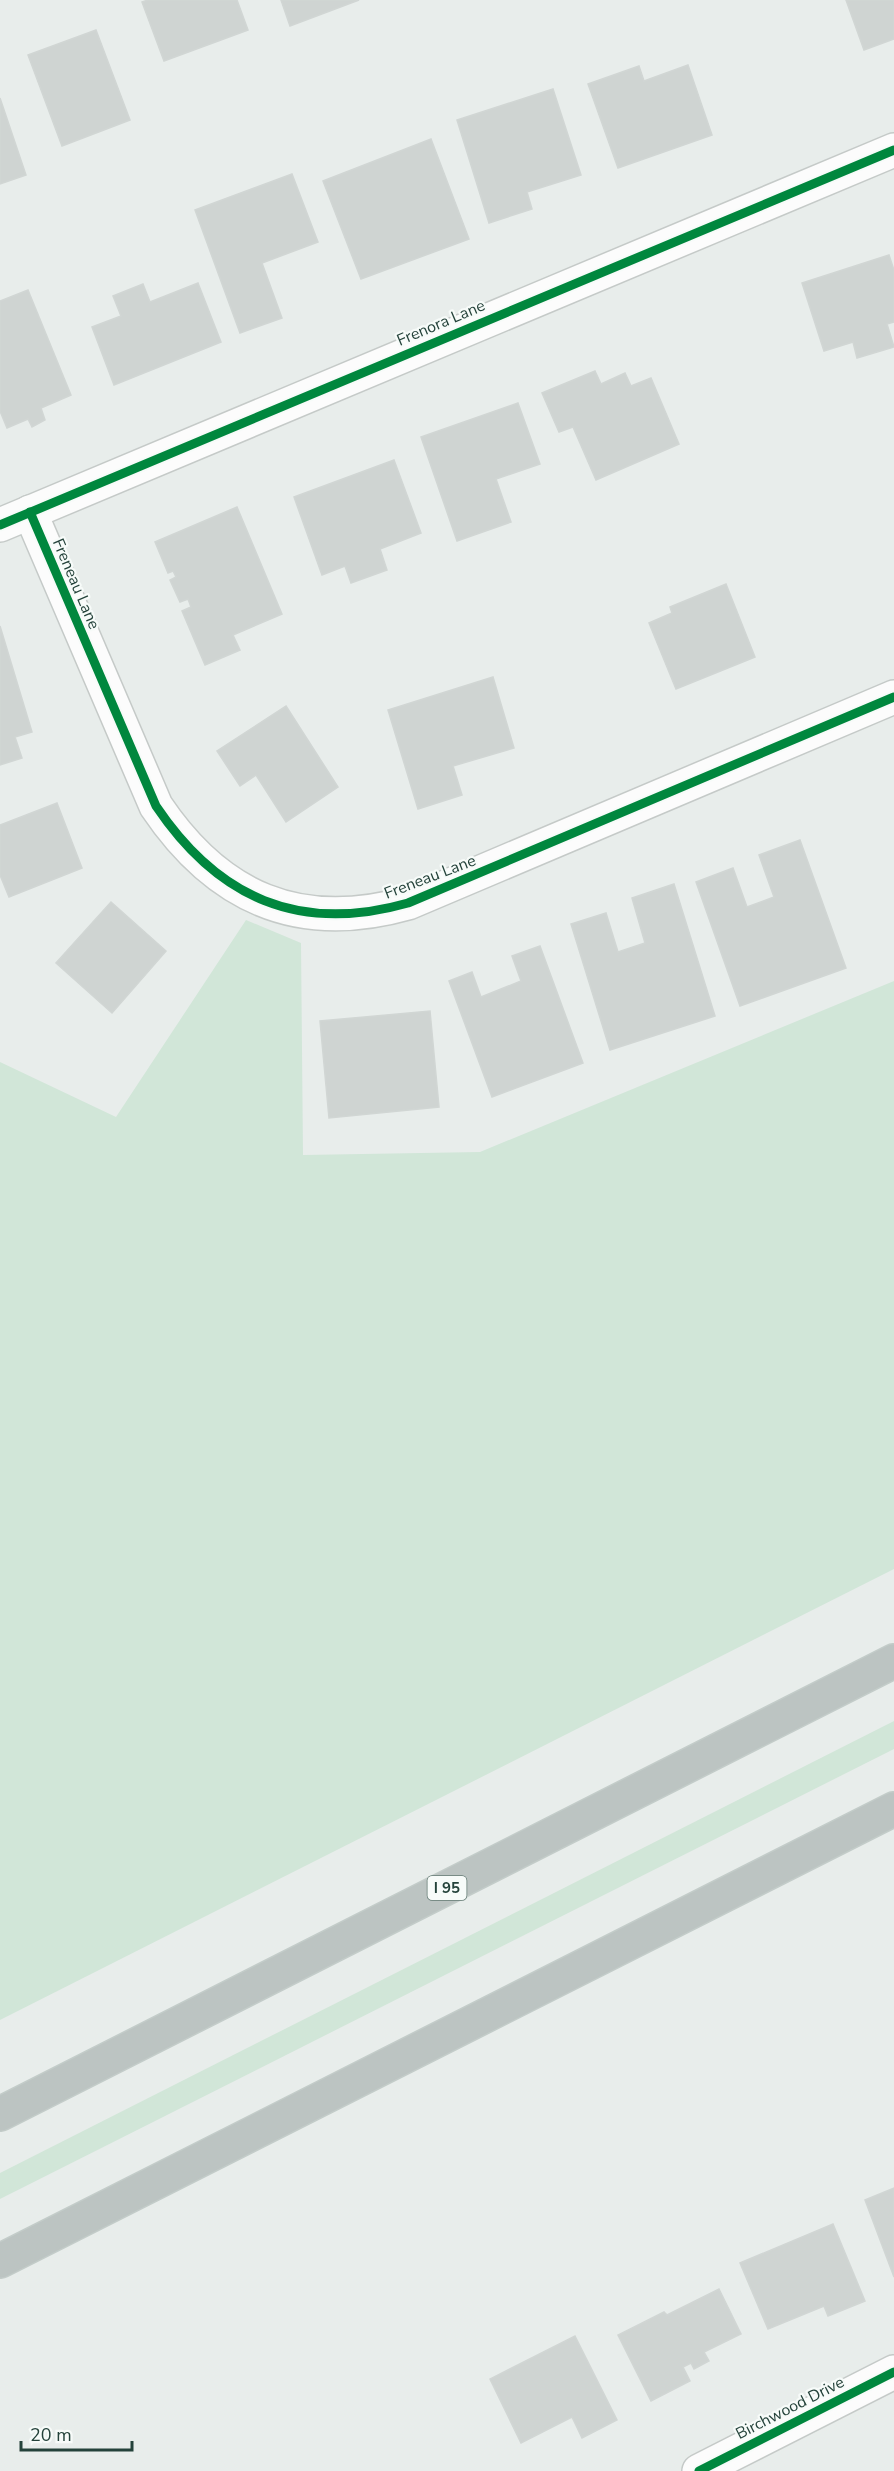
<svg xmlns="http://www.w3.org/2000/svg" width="894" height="2471" font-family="'Nunito Sans',sans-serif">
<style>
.green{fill:#d1e6d8}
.building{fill:#cfd4d2;stroke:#d1d6d4;stroke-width:1.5}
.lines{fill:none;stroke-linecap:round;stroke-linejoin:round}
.minor-casing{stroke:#c5cac8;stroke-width:36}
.highway-casing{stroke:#c3ccc9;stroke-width:36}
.minor{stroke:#fcfcfc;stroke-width:33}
.highway{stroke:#bcc4c2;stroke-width:33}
.cycleway-casing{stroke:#f7fbf9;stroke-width:13}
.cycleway{stroke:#00873e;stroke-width:9}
.labels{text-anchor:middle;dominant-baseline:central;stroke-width:4.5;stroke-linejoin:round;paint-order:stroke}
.shield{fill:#f7fbf9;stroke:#637a73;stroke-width:1.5}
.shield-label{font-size:15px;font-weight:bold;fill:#24423a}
.street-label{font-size:16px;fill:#24423a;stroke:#f7fbf9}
</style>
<rect width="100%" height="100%" fill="#e8edeb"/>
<g class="green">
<polygon points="246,920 301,943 303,1155 480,1152 894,981 894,1569 0,2020 0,1062 116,1117"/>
<polygon points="894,1721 894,1749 0,2199 0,2173"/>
</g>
<g class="building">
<polygon points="148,0 237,0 248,30 164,61 142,2"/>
<polygon points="281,0 359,0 290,26"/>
<polygon points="846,0 894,0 894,39 864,50"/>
<polygon points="96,30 130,120 62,146 28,55"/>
<polygon points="688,65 712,135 618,168 588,84 639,66 644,81"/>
<polygon points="553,89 581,175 527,192 532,209 489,223 457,120"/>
<polygon points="0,98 26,175 0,184"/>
<polygon points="431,139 469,239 361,279 323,181"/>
<polygon points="292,174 318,242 262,263 282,318 240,333 195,210"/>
<polygon points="889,255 894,270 894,322 887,324 894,347 857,358 853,342 824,351 802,283"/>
<polygon points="198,283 221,342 114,385 92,327 121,316 113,296 143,284 150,302"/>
<polygon points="28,290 71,395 41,408 45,420 32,427 28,419 7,428 0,411 0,301"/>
<polygon points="595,371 601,384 625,373 631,386 651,378 679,444 596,480 573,427 559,432 542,393"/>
<polygon points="518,403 540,464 496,479 511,522 457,541 421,437"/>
<polygon points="394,460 421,533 380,549 387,570 351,583 345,566 322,575 294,497"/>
<polygon points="237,507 282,614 233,635 240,650 205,665 182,611 191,607 188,599 180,602 170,580 176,577 173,571 168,573 155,542"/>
<polygon points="726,584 755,657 676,689 649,623 672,613 670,607"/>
<polygon points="0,626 32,732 15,737 22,758 0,765"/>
<polygon points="493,677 514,748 453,766 462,795 418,809 388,710"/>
<polygon points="286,706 338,787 286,822 256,775 240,786 217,751"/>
<polygon points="57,803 82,868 9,897 0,875 0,825"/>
<polygon points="800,840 846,968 740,1006 696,882 733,868 747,907 774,897 759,855"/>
<polygon points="674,884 715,1016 610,1050 571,924 606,913 618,952 645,943 632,898"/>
<polygon points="111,902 166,951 112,1013 56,963"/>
<polygon points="540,946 583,1063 492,1097 449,981 472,972 481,997 521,981 512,956"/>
<polygon points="430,1011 439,1107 329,1118 320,1021"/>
<polygon points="894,2188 894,2277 865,2200"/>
<polygon points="833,2224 865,2301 828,2316 824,2306 768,2329 740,2263"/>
<polygon points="719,2289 741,2334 704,2352 709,2361 694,2369 691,2363 683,2367 690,2381 651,2401 618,2335 664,2312 667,2315"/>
<polygon points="575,2336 617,2420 582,2438 572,2417 521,2443 490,2379"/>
</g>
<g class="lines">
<defs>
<g id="minor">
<path d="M30,512L156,806C218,898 299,934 408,903L894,697"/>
<polyline points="0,525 894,150"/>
<polyline points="699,2471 894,2372"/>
</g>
<g id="highway">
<polyline points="0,2114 894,1661"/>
<polyline points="0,2261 894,1809"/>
</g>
</defs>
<use href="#minor" class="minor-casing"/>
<use href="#highway" class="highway-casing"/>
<use href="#minor" class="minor"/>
<use href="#highway" class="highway"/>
<defs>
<g id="cycleway">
<path d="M30,512L156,806C218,898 299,934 408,903L894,697"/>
<polyline points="0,525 894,150"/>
<polyline points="699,2471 894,2372"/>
</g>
</defs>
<use href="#cycleway" class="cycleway-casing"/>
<use href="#cycleway" class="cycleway"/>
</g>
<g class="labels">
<rect class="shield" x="427.5" y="1876" width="39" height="24" rx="4.5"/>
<g class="shield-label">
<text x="447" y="1888">I 95</text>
</g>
<g class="street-label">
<text transform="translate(441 323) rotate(-23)">Frenora Lane</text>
<text transform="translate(76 584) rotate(67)">Freneau Lane</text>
<text transform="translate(430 877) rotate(-21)">Freneau Lane</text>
<text transform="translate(790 2408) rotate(-27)">Birchwood Drive</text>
</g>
</g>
<path d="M21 2441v9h111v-9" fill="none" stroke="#24423a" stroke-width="3"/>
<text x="30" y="2441" font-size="18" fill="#24423a" stroke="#f7fbf9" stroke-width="4.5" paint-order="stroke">20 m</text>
</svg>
